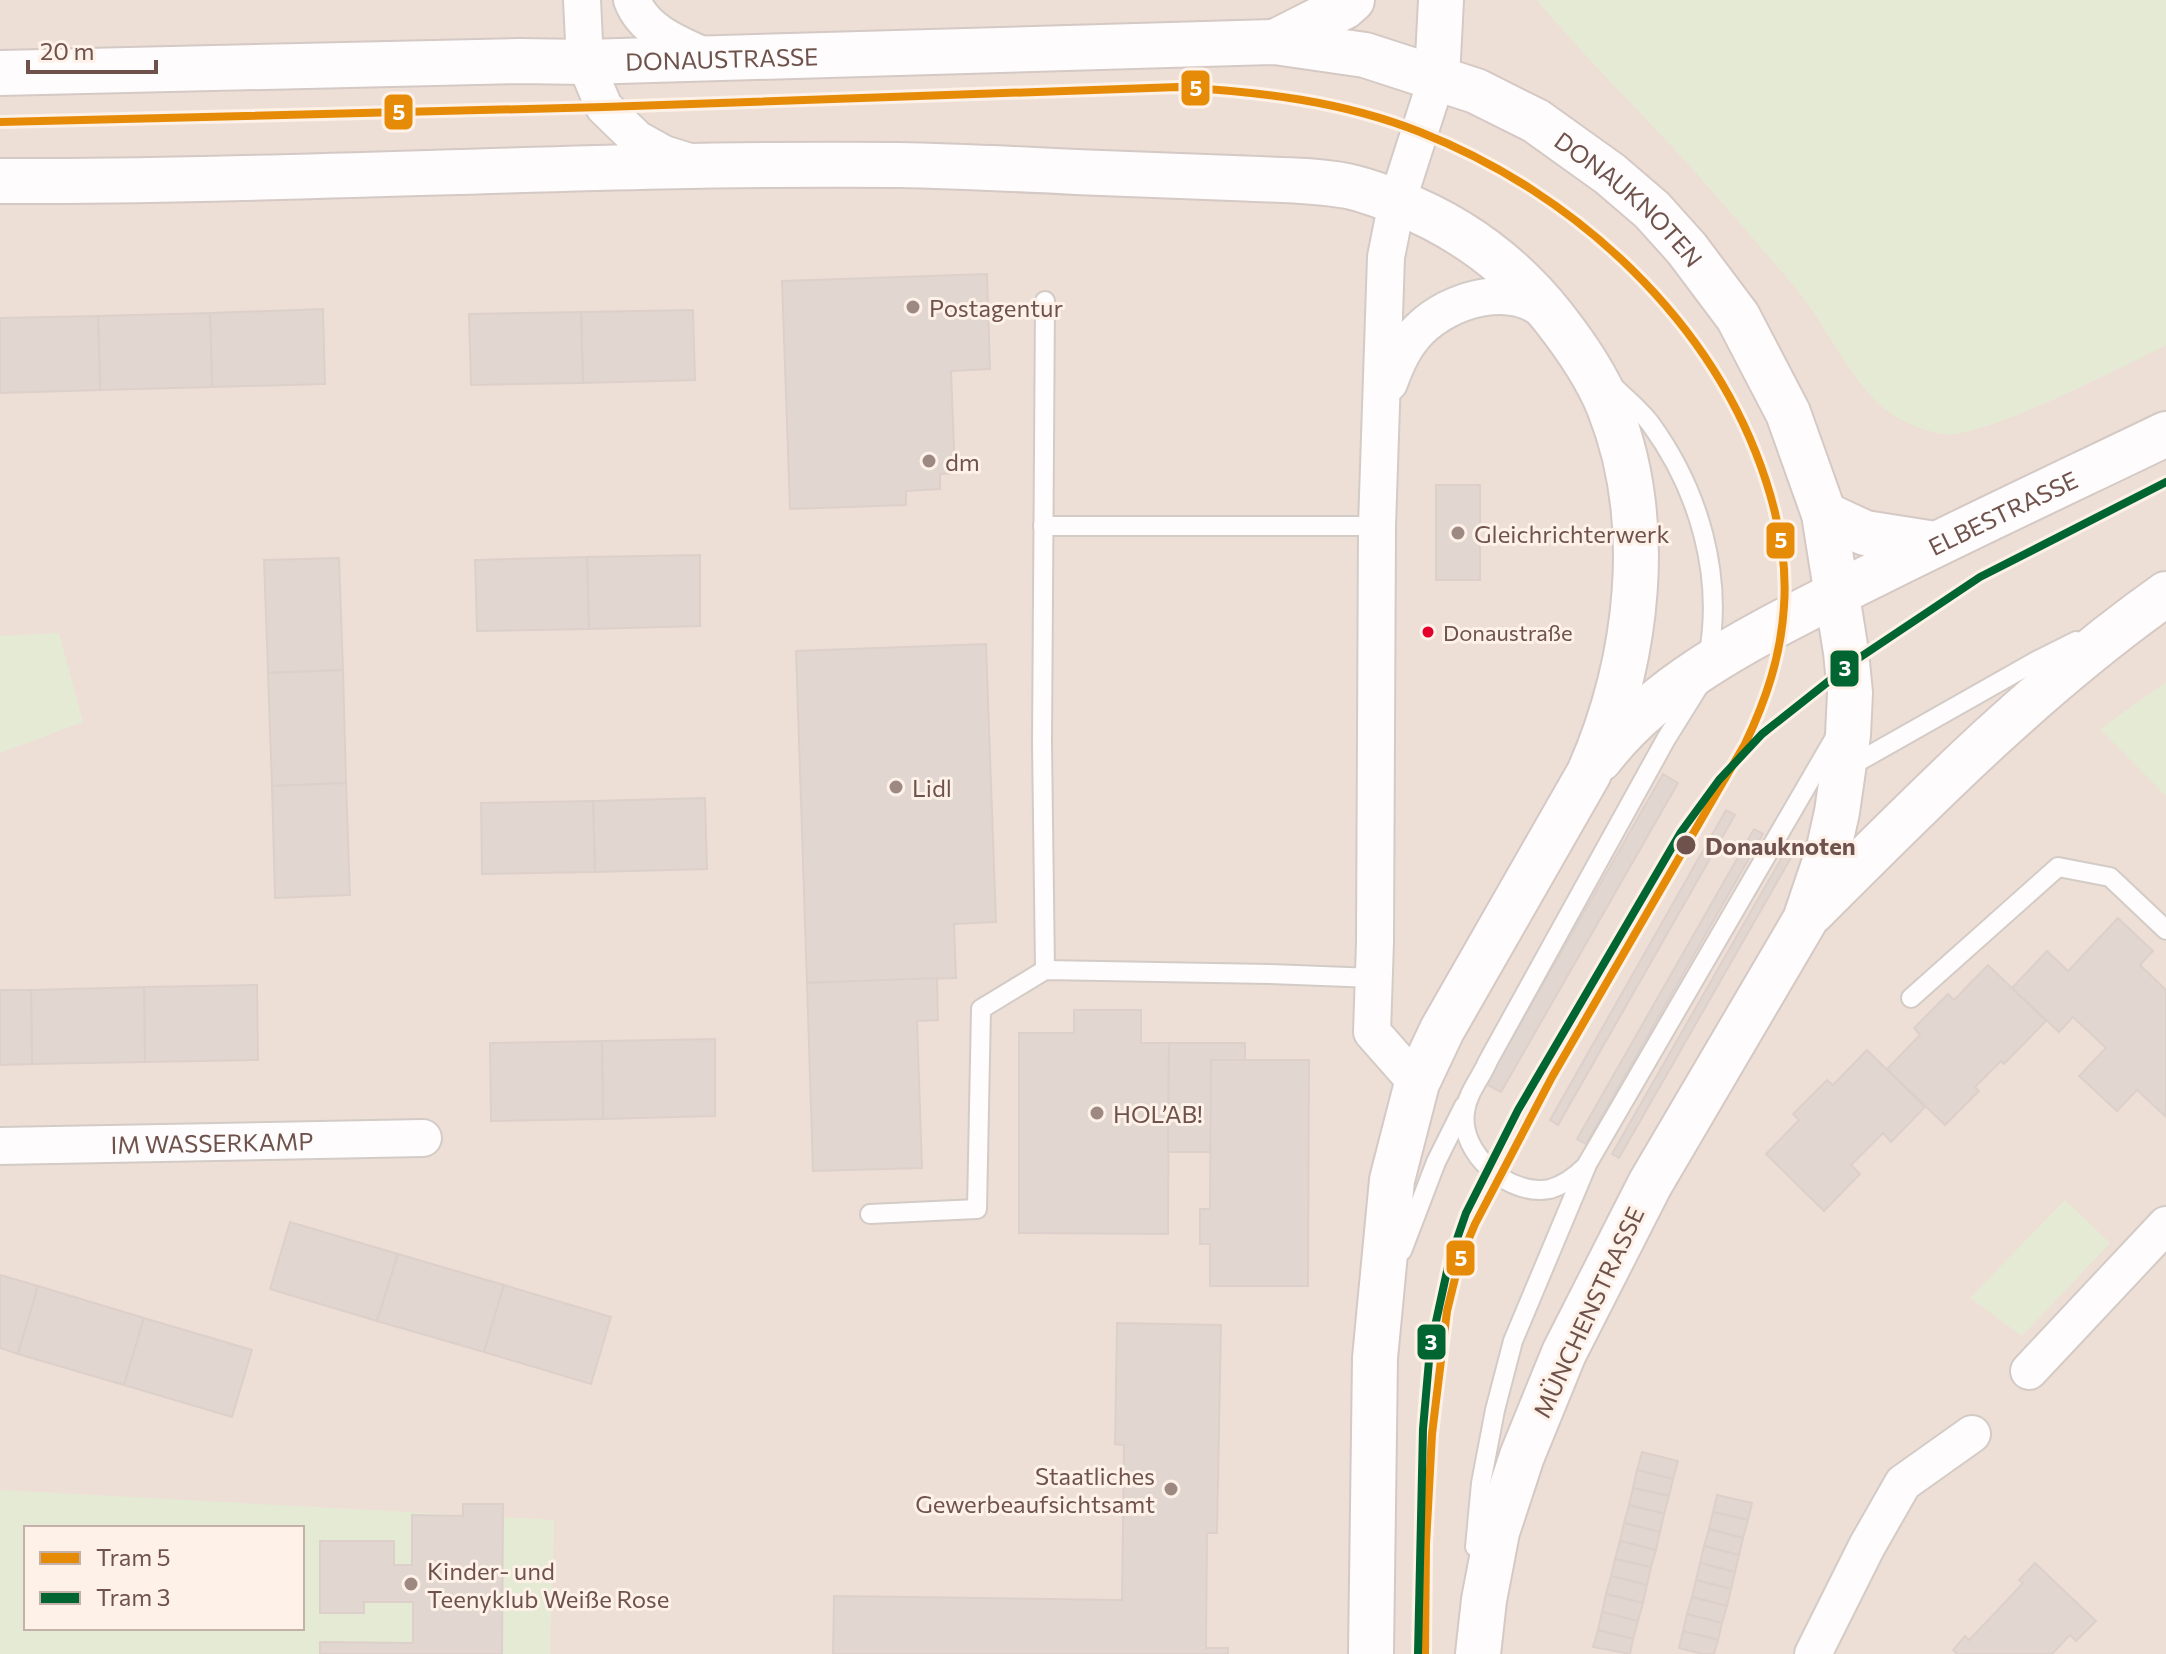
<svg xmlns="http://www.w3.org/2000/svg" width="2166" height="1654" font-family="Commissioner,sans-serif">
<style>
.residential{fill:#eedfd6;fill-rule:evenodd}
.green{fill:#e4ead4;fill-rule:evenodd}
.building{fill:#e1d6d0;stroke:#ddd0cb;stroke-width:2}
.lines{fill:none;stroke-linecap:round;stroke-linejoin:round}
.lane-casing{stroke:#d3cbc6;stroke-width:22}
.street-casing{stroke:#d3cbc6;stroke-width:40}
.secondary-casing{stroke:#d4c9c4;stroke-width:48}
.lane{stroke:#fefcfc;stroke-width:18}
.street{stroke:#fefcfc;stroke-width:36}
.secondary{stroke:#fefcfc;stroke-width:44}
.tram-1-casing{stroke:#fdf1e8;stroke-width:14}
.tram-2-casing{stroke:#fdf1e8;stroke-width:14}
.tram-1{stroke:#e68b08;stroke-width:8}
.tram-2{stroke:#006531;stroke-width:8}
.poi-dot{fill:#9e8982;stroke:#fdf1e8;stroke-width:3}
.bus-dot{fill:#e4002b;stroke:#fdf1e8;stroke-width:3}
.stop-dot{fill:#6f524b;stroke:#fdf1e8;stroke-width:3}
.labels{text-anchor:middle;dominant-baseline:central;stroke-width:6;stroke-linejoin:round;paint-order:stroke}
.bus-label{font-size:22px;fill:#6f524b;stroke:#fdf1e8;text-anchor:start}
.street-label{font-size:24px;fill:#6f524b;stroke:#fdf1e8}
.poi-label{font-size:24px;fill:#6f524b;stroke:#fdf1e8;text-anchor:start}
.stop-label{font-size:24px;font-weight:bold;fill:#6f524b;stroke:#fdf1e8;text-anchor:start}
.line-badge{stroke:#fdf1e8;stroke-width:3}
.badge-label{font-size:22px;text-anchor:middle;font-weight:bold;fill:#fff}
</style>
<rect width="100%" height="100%" fill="#f5eee8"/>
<path class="residential" d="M0,0H2166V1654H0ZM26,1528H302V1628H26Z"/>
<g class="green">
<path d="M1537,0H2166V345C2126,365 1980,441 1942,434C1917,429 1890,417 1873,398C1840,362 1821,316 1789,280C1746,231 1705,181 1660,134C1619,90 1576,47 1537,0Z"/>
<polygon points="59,633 83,722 0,753 0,636"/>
<polygon points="2166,682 2166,796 2100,729"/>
<polygon points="2065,1200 2110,1243 2022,1336 1970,1298"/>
<path d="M0,1490L554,1520L550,1654H0ZM26,1528H302V1628H26Z"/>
</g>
<g class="building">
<polygon points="987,274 990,369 951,371 955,473 940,474 940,489 906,491 906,505 790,509 782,281"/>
<polygon points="323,309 325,384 212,387 210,313"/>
<polygon points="693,310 695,380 583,383 581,312"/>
<polygon points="581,312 583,383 471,385 469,314"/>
<polygon points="210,313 212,387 100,390 98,316"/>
<polygon points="98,316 100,390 0,393 0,318"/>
<rect x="1436" y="485" width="44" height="95"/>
<polygon points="700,555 700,626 589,629 587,557"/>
<polygon points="587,557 589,629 477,631 475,560"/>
<polygon points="339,558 343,670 268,673 264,560"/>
<polygon points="986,644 996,922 954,924 956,978 807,983 796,651"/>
<polygon points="343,670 346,783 272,786 268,673"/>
<polygon points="1663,774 1678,783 1501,1092 1486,1084"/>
<polygon points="346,783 350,895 275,898 272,786"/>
<polygon points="705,798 707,869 595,872 593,801"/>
<polygon points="593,801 595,872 482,874 481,803"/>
<polygon points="1726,810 1735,815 1558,1125 1550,1120"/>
<polygon points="1754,829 1763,834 1586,1144 1577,1139"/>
<polygon points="1789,845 1796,849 1619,1158 1612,1154"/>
<polygon points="2118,918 2153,951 2140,965 2166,990 2166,1117 2137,1090 2117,1111 2079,1076 2106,1048 2073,1017 2059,1032 2012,988 2047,951 2068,971"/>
<polygon points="1988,965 2046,1021 2004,1064 2001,1061 1975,1087 1979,1091 1945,1125 1887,1069 1920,1035 1914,1028 1948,994 1954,1000"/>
<polygon points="937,978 938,1020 917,1021 922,1168 813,1171 807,983"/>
<polygon points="257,985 258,1060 145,1062 144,987"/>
<polygon points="144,987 145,1062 32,1064 31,990"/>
<polygon points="0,990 31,990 32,1064 0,1065"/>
<polygon points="1074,1010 1141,1010 1141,1043 1169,1043 1168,1234 1019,1233 1019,1033 1074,1033"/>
<polygon points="715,1039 715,1116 603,1119 602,1041"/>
<polygon points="602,1041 603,1119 491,1121 490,1043"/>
<polygon points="1169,1043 1245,1043 1245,1060 1211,1060 1211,1152 1168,1152"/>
<polygon points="1867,1050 1925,1107 1891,1142 1883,1133 1851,1165 1860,1174 1824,1211 1766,1154 1799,1120 1793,1114 1827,1080 1833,1085"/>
<polygon points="1211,1060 1309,1060 1308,1286 1210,1286 1210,1244 1200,1244 1200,1209 1210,1209"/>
<polygon points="290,1222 398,1254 377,1321 270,1289"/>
<polygon points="398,1254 504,1285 484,1352 377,1321"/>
<polygon points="0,1275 38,1286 18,1354 0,1348"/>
<polygon points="504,1285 611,1317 591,1384 484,1352"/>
<polygon points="38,1286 144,1318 124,1385 18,1354"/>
<polygon points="144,1318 252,1350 232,1417 124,1385"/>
<polygon points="1117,1323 1221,1325 1217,1533 1207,1533 1206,1648 1228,1648 1228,1654 833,1654 834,1596 1122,1600 1124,1445 1115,1444"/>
<polygon points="1642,1452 1678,1461 1673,1479 1637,1470"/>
<polygon points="1637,1470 1673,1479 1669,1496 1633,1488"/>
<polygon points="1633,1488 1669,1496 1664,1514 1629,1505"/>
<polygon points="1717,1495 1752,1503 1748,1520 1713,1512"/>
<polygon points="463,1504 503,1504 502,1654 320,1654 320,1642 413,1643 413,1602 364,1602 364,1613 320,1613 320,1541 394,1541 394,1565 412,1565 412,1515 463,1516"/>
<polygon points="1629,1505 1664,1514 1660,1532 1624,1523"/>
<polygon points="1713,1512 1748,1520 1743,1538 1709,1529"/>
<polygon points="1624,1523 1660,1532 1656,1550 1620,1541"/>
<polygon points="1709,1529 1743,1538 1739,1555 1704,1546"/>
<polygon points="1620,1541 1656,1550 1651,1567 1615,1559"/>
<polygon points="1704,1546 1739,1555 1735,1572 1700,1563"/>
<polygon points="1615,1559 1651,1567 1647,1585 1611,1576"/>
<polygon points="1700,1563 1735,1572 1731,1589 1696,1580"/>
<polygon points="2035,1563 2096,1621 2076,1641 2070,1635 2052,1654 1957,1654 1953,1650 1965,1636 1969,1640 1996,1612 2023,1583 2019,1580"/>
<polygon points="1611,1576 1647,1585 1643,1603 1606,1594"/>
<polygon points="1696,1580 1731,1589 1727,1606 1692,1597"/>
<polygon points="1606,1594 1643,1603 1638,1621 1602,1612"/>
<polygon points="1692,1597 1727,1606 1722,1623 1687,1614"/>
<polygon points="1602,1612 1638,1621 1633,1639 1598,1630"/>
<polygon points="1687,1614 1722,1623 1718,1640 1683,1631"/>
<polygon points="1598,1630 1633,1639 1630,1654 1593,1647"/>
<polygon points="1683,1631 1718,1640 1714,1654 1702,1654 1679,1648"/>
</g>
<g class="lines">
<defs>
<g id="lane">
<polyline points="1045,301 1042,743 1045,970"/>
<path d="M1615,388C1627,399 1640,410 1650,423C1699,490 1724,576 1708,658"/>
<polyline points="1043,526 1377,526"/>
<path d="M1699,686L1666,739L1488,1061C1481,1078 1467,1093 1465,1112C1459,1153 1509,1197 1550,1189C1564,1185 1576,1176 1586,1166L1834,739"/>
<polyline points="1847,768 2036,661 2076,641"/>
<polyline points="1911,998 2058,867 2110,877 2166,930"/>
<polyline points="870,1214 977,1209 981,1009 1045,970 1270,974 1374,978"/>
<polyline points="1402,1251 1436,1162 1464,1106"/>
<polyline points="1475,1547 1481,1483 1495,1410 1513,1341 1586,1167"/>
</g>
<g id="street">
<polyline points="582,0 585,62 604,107 637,139 664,154 693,163"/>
<path d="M632,0C644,32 680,45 709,58"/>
<path d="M1389,383C1396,364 1404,345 1419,330C1451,298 1513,281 1548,314"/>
<polyline points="1417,1083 1372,1032 1375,942 1377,526 1386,257 1397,202 1437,78"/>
<path id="s1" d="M0,1146L423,1138"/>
<polyline points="2029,1371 2166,1225"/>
<polyline points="1813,1654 1867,1546 1903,1483 1972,1434"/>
</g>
<g id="secondary">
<polyline points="1275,42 1344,7 1352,0"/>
<path id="s2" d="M0,73L519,61L585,62L1275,42L1365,55L1476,91L1536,121L1610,174L1652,210L1687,249L1738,317L1788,413L1824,514L1846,652L1850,693L1848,735L1837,812L1828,852L1805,920L1650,1184L1564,1353L1522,1456L1497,1532L1484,1600L1478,1654"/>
<polyline points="1437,78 1441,0"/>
<path d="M0,181C299,182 599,162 898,165C957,166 1017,169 1076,172C1128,174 1180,176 1232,178C1270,180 1310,179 1347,186C1363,189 1381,196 1397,202C1459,226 1513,266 1554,318C1576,346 1596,375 1609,407C1655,523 1638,661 1589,773L1442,1030L1417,1083L1392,1180L1375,1358L1371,1654"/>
<polyline points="1824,514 1865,533 1935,544"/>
<path id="s3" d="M1600,759C1663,677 1765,631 1854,585C1957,533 2062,484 2166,434"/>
<path d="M1812,912C1924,800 2036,686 2166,594"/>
</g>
</defs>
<use href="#lane" class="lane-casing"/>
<use href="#street" class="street-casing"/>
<use href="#secondary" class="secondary-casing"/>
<use href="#lane" class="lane"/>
<use href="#street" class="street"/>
<use href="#secondary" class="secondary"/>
<defs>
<path id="tram-1" d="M0,122L604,107L1178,87C1261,92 1342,101 1420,132C1575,193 1714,321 1766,481C1779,521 1787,565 1784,606C1781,656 1766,700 1745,744L1552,1077L1475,1224L1459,1262L1447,1311L1432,1434L1426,1544L1425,1654"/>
<polyline id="tram-2" points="1418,1654 1423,1429 1430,1349 1449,1262 1466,1213 1518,1110 1681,832 1719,780 1762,734 1853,662 1980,577 2166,482"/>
</defs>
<use href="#tram-1" class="tram-1-casing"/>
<use href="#tram-2" class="tram-2-casing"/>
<use href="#tram-1" class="tram-1"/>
<use href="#tram-2" class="tram-2"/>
</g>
<g class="poi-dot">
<circle cx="913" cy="307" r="8"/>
<circle cx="929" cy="461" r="8"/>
<circle cx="1458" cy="533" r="8"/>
<circle cx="896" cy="787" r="8"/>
<circle cx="1097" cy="1113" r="8"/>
<circle cx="1171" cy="1489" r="8"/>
<circle cx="411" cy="1584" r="8"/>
</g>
<circle class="bus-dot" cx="1428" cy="632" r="7"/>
<circle class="stop-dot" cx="1686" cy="845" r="11"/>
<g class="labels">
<g class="bus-label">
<text x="1443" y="632">Donaustraße</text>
</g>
<g class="street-label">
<text stroke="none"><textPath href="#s2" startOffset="722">DONAUSTRASSE</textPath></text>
<text stroke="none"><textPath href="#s2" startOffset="1672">DONAUKNOTEN</textPath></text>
<text stroke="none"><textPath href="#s3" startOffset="476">ELBESTRASSE</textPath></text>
<text stroke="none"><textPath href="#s1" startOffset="212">IM WASSERKAMP</textPath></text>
<text transform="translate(1588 1312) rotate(-65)">MÜNCHENSTRASSE</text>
</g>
<g class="poi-label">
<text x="929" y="307">Postagentur</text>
<text x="945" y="461">dm</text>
<text x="1474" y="533">Gleichrichterwerk</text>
<text x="912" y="787">Lidl</text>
<text x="1113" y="1113">HOL’AB!</text>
<text x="1155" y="1475" text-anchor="end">Staatliches<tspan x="1155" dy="28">Gewerbeaufsichtsamt</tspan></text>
<text x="427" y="1570">Kinder- und<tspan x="427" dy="28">Teenyklub Weiße Rose</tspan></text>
</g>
<g class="stop-label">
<text x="1705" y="845">Donauknoten</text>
</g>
</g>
<g class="line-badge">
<rect x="1180" y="69" width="31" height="38" rx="8" fill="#e68b08"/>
<rect x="383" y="93" width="31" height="38" rx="8" fill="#e68b08"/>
<rect x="1765" y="521" width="31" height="39" rx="8" fill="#e68b08"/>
<rect x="1829" y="649" width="31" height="39" rx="8" fill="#006531"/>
<rect x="1445" y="1239" width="31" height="38" rx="8" fill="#e68b08"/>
<rect x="1416" y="1323" width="31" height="38" rx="8" fill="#006531"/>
</g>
<g class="badge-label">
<text x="1196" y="96">5</text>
<text x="399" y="120">5</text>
<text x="1781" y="548">5</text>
<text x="1845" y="676">3</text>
<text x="1461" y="1266">5</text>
<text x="1431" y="1350">3</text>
</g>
<rect x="24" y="1526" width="280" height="104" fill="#fdf1e8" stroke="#c4b1a9" stroke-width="2"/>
<rect x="40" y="1552" width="40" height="12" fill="#e68b08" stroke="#c4b1a9" stroke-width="2"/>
<text x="96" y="1566" font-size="24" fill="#6f524b">Tram 5</text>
<rect x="40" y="1592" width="40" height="12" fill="#006531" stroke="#c4b1a9" stroke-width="2"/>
<text x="96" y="1606" font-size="24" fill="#6f524b">Tram 3</text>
<path d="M28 60v12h128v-12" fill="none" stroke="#6f524b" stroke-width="4"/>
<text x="40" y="60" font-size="24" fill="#6f524b" stroke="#fdf1e8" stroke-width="6" paint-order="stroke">20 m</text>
</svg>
